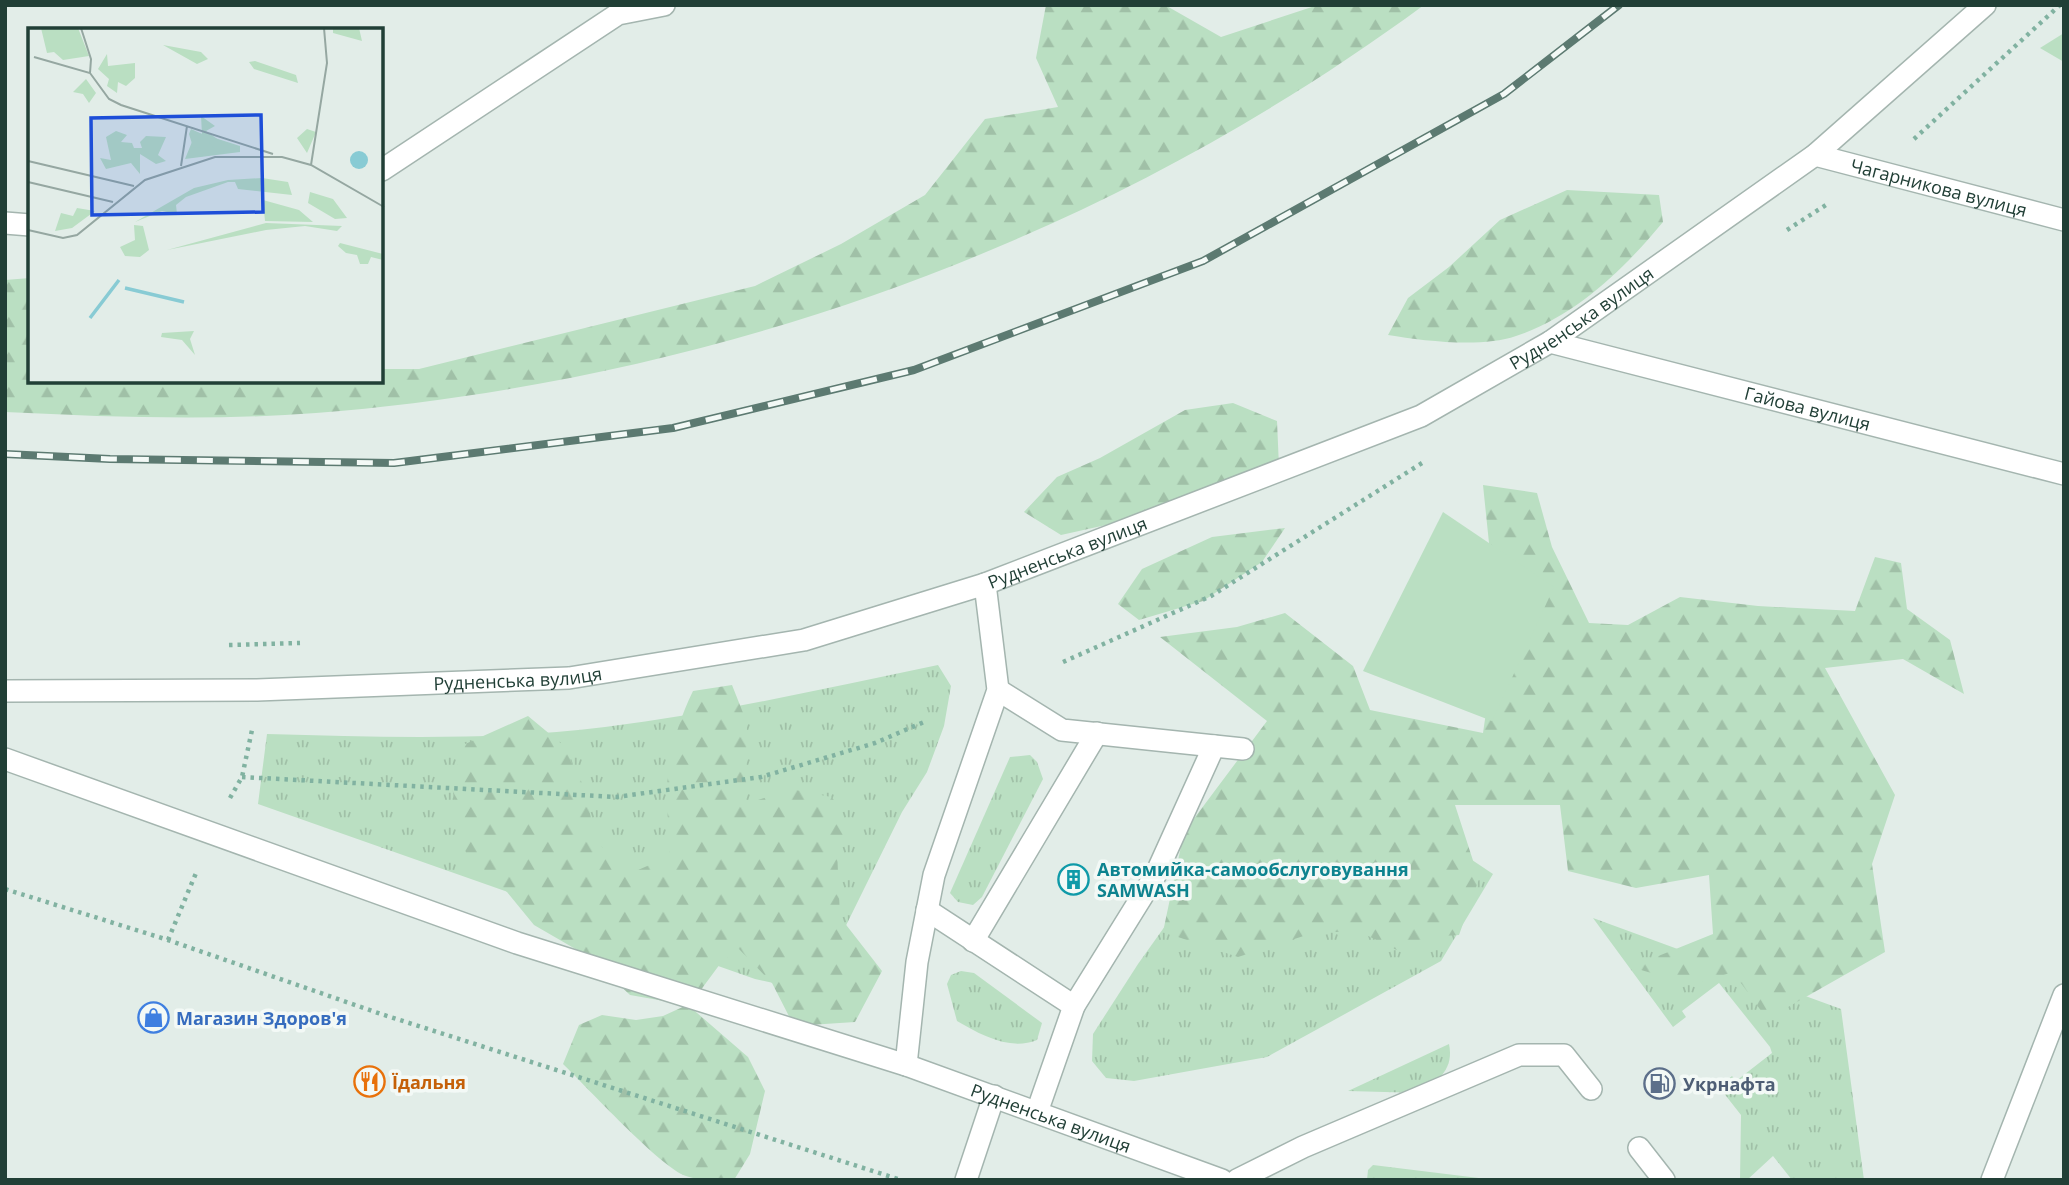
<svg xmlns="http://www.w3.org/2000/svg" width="2069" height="1185" font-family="'Open Sans',sans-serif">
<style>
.grass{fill:url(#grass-tufts)}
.forest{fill:url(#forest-firs)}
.garden{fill:#badfc2}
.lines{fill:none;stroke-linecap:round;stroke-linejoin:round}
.service-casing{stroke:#a4b5af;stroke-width:24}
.minor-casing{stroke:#a4b5af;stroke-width:24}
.tertiary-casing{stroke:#a4b5af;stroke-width:24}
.path{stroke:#81b2a1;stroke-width:4.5;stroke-dasharray:3.5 5;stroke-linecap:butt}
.service{stroke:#fff;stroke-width:21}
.minor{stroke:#fff;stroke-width:21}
.tertiary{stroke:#fff;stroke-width:21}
.rail-casing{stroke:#5c7a71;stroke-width:8}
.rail{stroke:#f3f9f6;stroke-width:5;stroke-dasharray:16;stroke-linecap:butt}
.labels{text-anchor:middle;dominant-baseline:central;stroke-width:7;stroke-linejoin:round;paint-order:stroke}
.street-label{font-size:18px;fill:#213f36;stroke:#f3f9f6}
.culture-label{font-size:18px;font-weight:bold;fill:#0d838f;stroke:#f3f9f6;text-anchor:start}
.shop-label{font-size:18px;font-weight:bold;fill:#366cbe;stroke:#f3f9f6;text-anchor:start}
.food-label{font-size:18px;font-weight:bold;fill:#c56008;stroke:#f3f9f6;text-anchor:start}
.service-label{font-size:18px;font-weight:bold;fill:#4e5e75;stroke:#f3f9f6;text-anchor:start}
.inset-river{fill:none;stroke:#88cbd4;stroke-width:3.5}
.inset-road{fill:none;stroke:#95a7a1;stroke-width:2}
.view{fill:#1d4ed8;fill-opacity:0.15;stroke:#1d4ed8;stroke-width:3.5}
.inset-edge{fill:none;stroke:#213f36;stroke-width:3.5}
</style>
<defs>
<pattern id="grass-tufts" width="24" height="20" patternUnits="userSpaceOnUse" patternTransform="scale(1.75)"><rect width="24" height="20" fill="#badfc2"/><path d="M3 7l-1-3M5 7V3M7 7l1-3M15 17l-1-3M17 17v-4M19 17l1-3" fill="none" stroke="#a0c0a7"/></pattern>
<pattern id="forest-firs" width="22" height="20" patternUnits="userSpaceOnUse" patternTransform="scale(1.75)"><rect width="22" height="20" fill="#badfc2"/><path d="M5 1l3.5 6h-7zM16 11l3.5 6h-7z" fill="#a0c0a7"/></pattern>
</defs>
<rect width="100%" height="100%" fill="#e2ede8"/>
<g class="grass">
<path d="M938,665L951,686L944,726L927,772L902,812L825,968L796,988L755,979L258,804L267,734C380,737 493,741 605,727C718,713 827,688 938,665Z"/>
<polygon points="1296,742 1493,874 1441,961 1267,1057 1134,1081 1106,1078 1092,1061 1093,1034 1138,964"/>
<polygon points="1030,755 1037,762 1043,779 982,897 973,905 958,902 950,893 1010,757"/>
<polygon points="1593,918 1841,1009 1864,1180 1792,1180 1773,1156 1747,1180 1740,1180 1741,1115 1719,1087 1732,1076 1736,1081 1772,1053 1770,1047 1719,983 1682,1011 1686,1017 1673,1027"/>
<path d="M961,971L974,973L1042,1023L1037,1040C1010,1051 981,1035 957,1021L947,984L951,975Z"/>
<path d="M1449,1044C1454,1068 1440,1079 1421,1093L1348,1091Z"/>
<polygon points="1373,1165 1495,1180 1367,1180 1368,1170"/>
</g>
<g class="forest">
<path d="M1046,5H1165L1221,37L1318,5H1424C1101,243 715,381 316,413C212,421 109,417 5,412V280L30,278V382H382V369H419L755,286L841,244L925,195L985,119L1058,107L1036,58Z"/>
<path d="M1567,190L1659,195L1663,222C1624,269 1576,316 1516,336C1482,348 1424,341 1388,335L1408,298L1449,267L1500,220Z"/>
<polygon points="1233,403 1277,421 1279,467 1133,519 1061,535 1024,512 1057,477 1100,458 1185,410"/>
<polygon points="1483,485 1537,493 1552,547 1589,623 1628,625 1680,597 1758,606 1855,611 1875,557 1901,563 1907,609 1950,640 1964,694 1903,659 1825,668 1895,795 1872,864 1885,952 1767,1019 1733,972 1692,985 1631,967 1713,934 1709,875 1636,888 1568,871 1560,805 1455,805 1479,879 1459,935 1426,937 1407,955 1358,931 1313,933 1238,957 1163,932 1184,832 1267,721 1160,637 1237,627 1285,613 1353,666 1370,710 1483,733 1498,630"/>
<polygon points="1285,528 1262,562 1203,601 1139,620 1118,604 1142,569 1212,537"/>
<path d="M732,685L747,723L746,804L791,789L831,797L836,802L845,839L837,850L840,917L882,971L855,1022L794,1026L772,983L738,948L720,964L689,1006L748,1057L765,1091L750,1154L734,1180C718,1180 701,1181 686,1176C661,1168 586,1086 563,1064L579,1025L602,1015L636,1020L663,1016L687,1005L630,995L591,958L534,925L507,892L462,848L452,786L463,745L528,716L563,745L585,789L596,843L638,870L668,857C674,840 668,826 667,809C665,767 675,728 693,691Z"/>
</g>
<g class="garden">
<polygon points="2064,33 2064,62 2040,48"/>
<polygon points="1443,512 1554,587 1492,721 1363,671"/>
</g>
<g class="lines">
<defs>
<g id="service">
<polyline points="382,170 618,14 664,5"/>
<polyline points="5,223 30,225"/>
<polyline points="998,690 1062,730 1243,749"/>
<polyline points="927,910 1074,1006"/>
<polyline points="973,941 1097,733"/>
<polyline points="1037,1112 1074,1006 1156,874 1214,746"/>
<polyline points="1639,1148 1664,1180"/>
<polyline points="966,1180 994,1096"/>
<polyline points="1237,1180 1303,1147 1519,1055 1564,1055 1591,1089"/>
<polyline points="1992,1180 2064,995"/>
</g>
<g id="minor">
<path id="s1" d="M1815,155L2064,220"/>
<path id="s2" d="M1550,342L2064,474"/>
<path id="s3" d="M5,759L517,943L906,1065L1222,1180"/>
<polyline points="906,1065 917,962 934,875 998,690 985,584"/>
</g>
<g id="tertiary">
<path id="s4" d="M5,691L257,690L569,678L804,640L985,584L1421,416L1550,342L1815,155L1985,5"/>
</g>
</defs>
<use href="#service" class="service-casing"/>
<use href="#minor" class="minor-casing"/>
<use href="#tertiary" class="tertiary-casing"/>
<g class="path">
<polyline points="1914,139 2060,5"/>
<polyline points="1787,230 1829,203"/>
<polyline points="229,645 300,643"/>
<polyline points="1063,662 1211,596 1422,463"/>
<polyline points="242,777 616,797 761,777 875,743 924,722"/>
<polyline points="230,798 242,777 252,730"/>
<polyline points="5,889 168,940 381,1014 901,1180"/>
<polyline points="168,940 196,873"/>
</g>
<use href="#service" class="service"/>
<use href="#minor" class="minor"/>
<use href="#tertiary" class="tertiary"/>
<defs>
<polyline id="rail" points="5,454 110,459 394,463 673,428 914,370 1203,261 1504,94 1619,5"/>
</defs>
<use href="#rail" class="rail-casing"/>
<use href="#rail" class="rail"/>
</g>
<defs>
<symbol id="building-ring" viewBox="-11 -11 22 22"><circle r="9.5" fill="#f3f9f6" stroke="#0f9aa8" stroke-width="1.5"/><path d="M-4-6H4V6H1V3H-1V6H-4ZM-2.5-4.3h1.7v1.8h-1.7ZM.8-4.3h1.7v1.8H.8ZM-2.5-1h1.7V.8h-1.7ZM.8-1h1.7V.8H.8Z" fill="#0f9aa8"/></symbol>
<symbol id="shop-ring" viewBox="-11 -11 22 22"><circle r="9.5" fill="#f3f9f6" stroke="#3f7fe0" stroke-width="1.5"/><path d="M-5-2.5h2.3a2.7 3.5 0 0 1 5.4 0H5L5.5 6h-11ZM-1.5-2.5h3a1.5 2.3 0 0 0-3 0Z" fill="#3f7fe0"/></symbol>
<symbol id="restaurant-ring" viewBox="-11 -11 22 22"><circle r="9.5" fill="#f3f9f6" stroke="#e8710a" stroke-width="1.5"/><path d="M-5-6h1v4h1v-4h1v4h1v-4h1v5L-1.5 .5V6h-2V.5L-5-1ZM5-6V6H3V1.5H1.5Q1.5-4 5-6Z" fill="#e8710a"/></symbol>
<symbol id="fuel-ring" viewBox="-11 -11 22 22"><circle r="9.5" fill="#f3f9f6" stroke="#5c6f8a" stroke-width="1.5"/><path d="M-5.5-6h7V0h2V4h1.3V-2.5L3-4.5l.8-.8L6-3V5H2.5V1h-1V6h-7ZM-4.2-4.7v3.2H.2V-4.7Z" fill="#5c6f8a"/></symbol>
</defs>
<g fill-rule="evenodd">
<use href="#building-ring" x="1056" y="862" width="35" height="35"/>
<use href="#shop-ring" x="136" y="1000" width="35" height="35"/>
<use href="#restaurant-ring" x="352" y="1064" width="35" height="35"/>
<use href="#fuel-ring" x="1642" y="1066" width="35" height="35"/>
</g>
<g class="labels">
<g class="street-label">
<text stroke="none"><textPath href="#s1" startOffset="128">Чагарникова вулиця</textPath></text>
<text stroke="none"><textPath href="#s4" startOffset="1647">Рудненська вулиця</textPath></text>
<text stroke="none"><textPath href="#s2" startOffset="266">Гайова вулиця</textPath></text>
<text stroke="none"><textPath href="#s4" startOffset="1080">Рудненська вулиця</textPath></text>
<text stroke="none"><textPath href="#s4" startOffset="513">Рудненська вулиця</textPath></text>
<text stroke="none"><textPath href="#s3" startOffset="1106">Рудненська вулиця</textPath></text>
</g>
<g class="culture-label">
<text x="1097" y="869">Автомийка-самообслуговування<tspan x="1097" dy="21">SAMWASH</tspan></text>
</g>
<g class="shop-label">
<text x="176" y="1018">Магазин Здоров'я</text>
</g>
<g class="food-label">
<text x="392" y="1082">Їдальня</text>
</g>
<g class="service-label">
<text x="1683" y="1084">Укрнафта</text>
</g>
</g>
<g transform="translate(28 28)">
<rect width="355" height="355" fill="#e2ede8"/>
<path d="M227,33L268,47L270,55L226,41L221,34ZM168,104L212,118V124L157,131Z" fill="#badfc2"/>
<path d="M13,0H50L61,28L35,32L26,24L19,25ZM305,0H331L334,13L305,5ZM135,17L173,24L180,31L169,36ZM79,26L80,38L107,35V50L98,58L90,54L89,65L79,58L81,51L70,41ZM58,51L68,65L61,75L55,66L45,64ZM173,88L187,98L178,103L195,115L196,124L190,126L181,114L174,129L172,120L165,119L161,106L163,101L174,106ZM279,101L288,104L279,125L269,110ZM88,103L99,107L93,114L104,115L106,120H114L112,114L118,108L138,109L130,127L138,133L128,136L112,126V146L103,135L78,141L72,130L83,132L78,109ZM234,150L260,154L264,167L210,161L207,154H200L158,169L148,177L149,186L134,183L107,194L166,160L200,152ZM282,164L305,171L319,190L307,191L280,175ZM235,172L271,182L285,194L237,193ZM238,195L314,198L309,203L277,198L238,202L139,222ZM106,197L115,198L121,222L112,229L97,228L92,219L107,212ZM312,215L355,226V232L343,229L340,236H332L329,227L318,225L310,218ZM166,303L162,311L167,327L154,312L133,309L134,305Z" fill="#badfc2"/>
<path d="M49,180L67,183L44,200L27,203L33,185L45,188Z" fill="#badfc2"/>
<path d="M322 132a9 9 0 1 1 18 0a9 9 0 1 1-18 0Z" fill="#88cbd4"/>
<path class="inset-river" d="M97,260L156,274M62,290L91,252"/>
<path class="inset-road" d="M53,0L63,31L62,45M6,29L62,45L81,71L93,77L245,126M0,133L106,158M283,137L299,35L296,0M153,138L159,98M0,154L85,174M0,202L35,210L49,207L117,152L187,129H254L283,137L356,179"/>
<path class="view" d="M233,87L235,184L64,187L63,90Z"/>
<rect width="355" height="355" class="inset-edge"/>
</g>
<rect width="2069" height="1185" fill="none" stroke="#213f36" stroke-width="14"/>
</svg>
